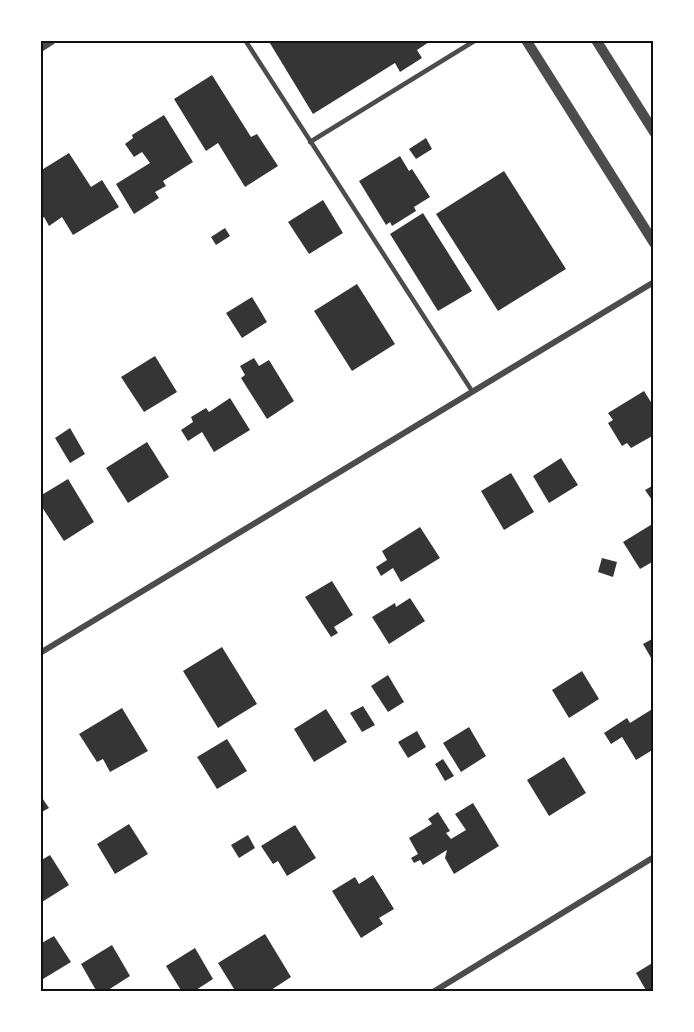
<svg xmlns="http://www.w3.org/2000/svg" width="694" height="1032" font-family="Poppins,sans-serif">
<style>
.building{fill:#353535}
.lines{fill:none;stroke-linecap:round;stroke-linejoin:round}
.service{stroke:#4c4c4c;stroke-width:4.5}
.minor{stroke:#4c4c4c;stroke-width:6}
.tertiary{stroke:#4c4c4c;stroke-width:10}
.neatline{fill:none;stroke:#111;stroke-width:2}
</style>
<rect width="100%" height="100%" fill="#fff"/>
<g class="building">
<polygon points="268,40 432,40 417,50 422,58 400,72 395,63 313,114"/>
<polygon points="212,75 251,137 257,134 278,166 245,187 218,143 206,151 174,99"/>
<polygon points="164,115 193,162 163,181 166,186 155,192 159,198 134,214 116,184 150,163 142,152 134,157 125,144 133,138 132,135"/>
<polygon points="426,138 432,149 416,159 409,149"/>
<polygon points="69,153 91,187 102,180 119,207 73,235 62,217 49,226 44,217 40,219 40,171"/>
<polygon points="400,156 409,171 412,169 430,197 414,207 416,211 392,226 390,222 386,225 359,181"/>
<polygon points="504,171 566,269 498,311 436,214"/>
<polygon points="323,200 343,233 309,254 288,222"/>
<polygon points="423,213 472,291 438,311 390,234"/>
<polygon points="225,228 230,236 216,245 211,237"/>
<polygon points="357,284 395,344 352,371 314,311"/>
<polygon points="252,297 267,322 242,338 226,313"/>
<polygon points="155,356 177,392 144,412 121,377"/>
<polygon points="254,358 259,366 269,360 294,401 267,419 241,378 245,375 240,366"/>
<polygon points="644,391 654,407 654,435 631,448 627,443 622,446 608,423 613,420 608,413"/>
<polygon points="230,398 250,430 214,452 202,432 188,441 181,430 193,422 191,417 206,408 209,412"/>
<polygon points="70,428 85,454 70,463 55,438"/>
<polygon points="147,442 169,477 128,503 106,468"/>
<polygon points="561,458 578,485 549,503 533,476"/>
<polygon points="511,473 534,512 504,530 481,491"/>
<polygon points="68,479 94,522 64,541 40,504 40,496"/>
<polygon points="654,485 654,503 645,490"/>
<polygon points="654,523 654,561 640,569 623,542"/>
<polygon points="420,527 440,558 401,582 393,568 381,576 376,567 387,560 382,551"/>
<polygon points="602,558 617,562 613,577 598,572"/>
<polygon points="332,581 353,615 334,627 338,633 331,637 305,597"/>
<polygon points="410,598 425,621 389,644 372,617 395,603 396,607"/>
<polygon points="654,638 654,663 643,644"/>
<polygon points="222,647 257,704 218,728 183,671"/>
<polygon points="582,671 599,699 569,718 552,690"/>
<polygon points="388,675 404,702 388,712 371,686"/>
<polygon points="363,706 375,725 362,732 350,713"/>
<polygon points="122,708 148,751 110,772 103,759 97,762 79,734"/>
<polygon points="654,708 654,749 636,760 622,737 611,744 604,733 627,718 630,723"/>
<polygon points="326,709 347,742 314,762 294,729"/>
<polygon points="469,727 486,756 461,772 443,743"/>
<polygon points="417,731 426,747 408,758 398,742"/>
<polygon points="227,739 247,771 217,789 197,757"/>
<polygon points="564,757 586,793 549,816 527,780"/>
<polygon points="443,759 454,776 445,781 435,764"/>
<polygon points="40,795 49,808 40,813"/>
<polygon points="473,803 499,846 454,874 445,858 447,850 423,865 420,860 414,863 411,858 418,854 409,838 432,824 428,819 438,812 450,831 446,833 451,839 466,830 455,814"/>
<polygon points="129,824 148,854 115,874 97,844"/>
<polygon points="295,825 316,858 287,876 278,861 273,864 261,846"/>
<polygon points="248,835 255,848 239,858 231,845"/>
<polygon points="50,855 69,885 42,902 40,861"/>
<polygon points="373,875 394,909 379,918 383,924 361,938 332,891 355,877 359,884"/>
<polygon points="265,934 291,977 268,992 236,992 218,963"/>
<polygon points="54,936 71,962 43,979 40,976 40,944"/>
<polygon points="112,945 130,976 105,992 97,992 81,964"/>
<polygon points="195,948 213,979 193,992 182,992 166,966"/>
<polygon points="654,962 654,992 647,992 636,973"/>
</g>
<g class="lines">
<g class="service">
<polyline points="245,40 472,391"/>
<polyline points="310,142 476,40"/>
</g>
<g class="minor">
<polyline points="40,653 654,282"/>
<polyline points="433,992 654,857"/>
</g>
<g class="tertiary">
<polyline points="526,40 654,243"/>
<polyline points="596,40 654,132"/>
<polyline points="40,47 51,40"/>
</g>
</g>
<rect width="694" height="1032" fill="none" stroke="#ffffff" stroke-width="84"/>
<rect x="42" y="42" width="610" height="948" class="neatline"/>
</svg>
